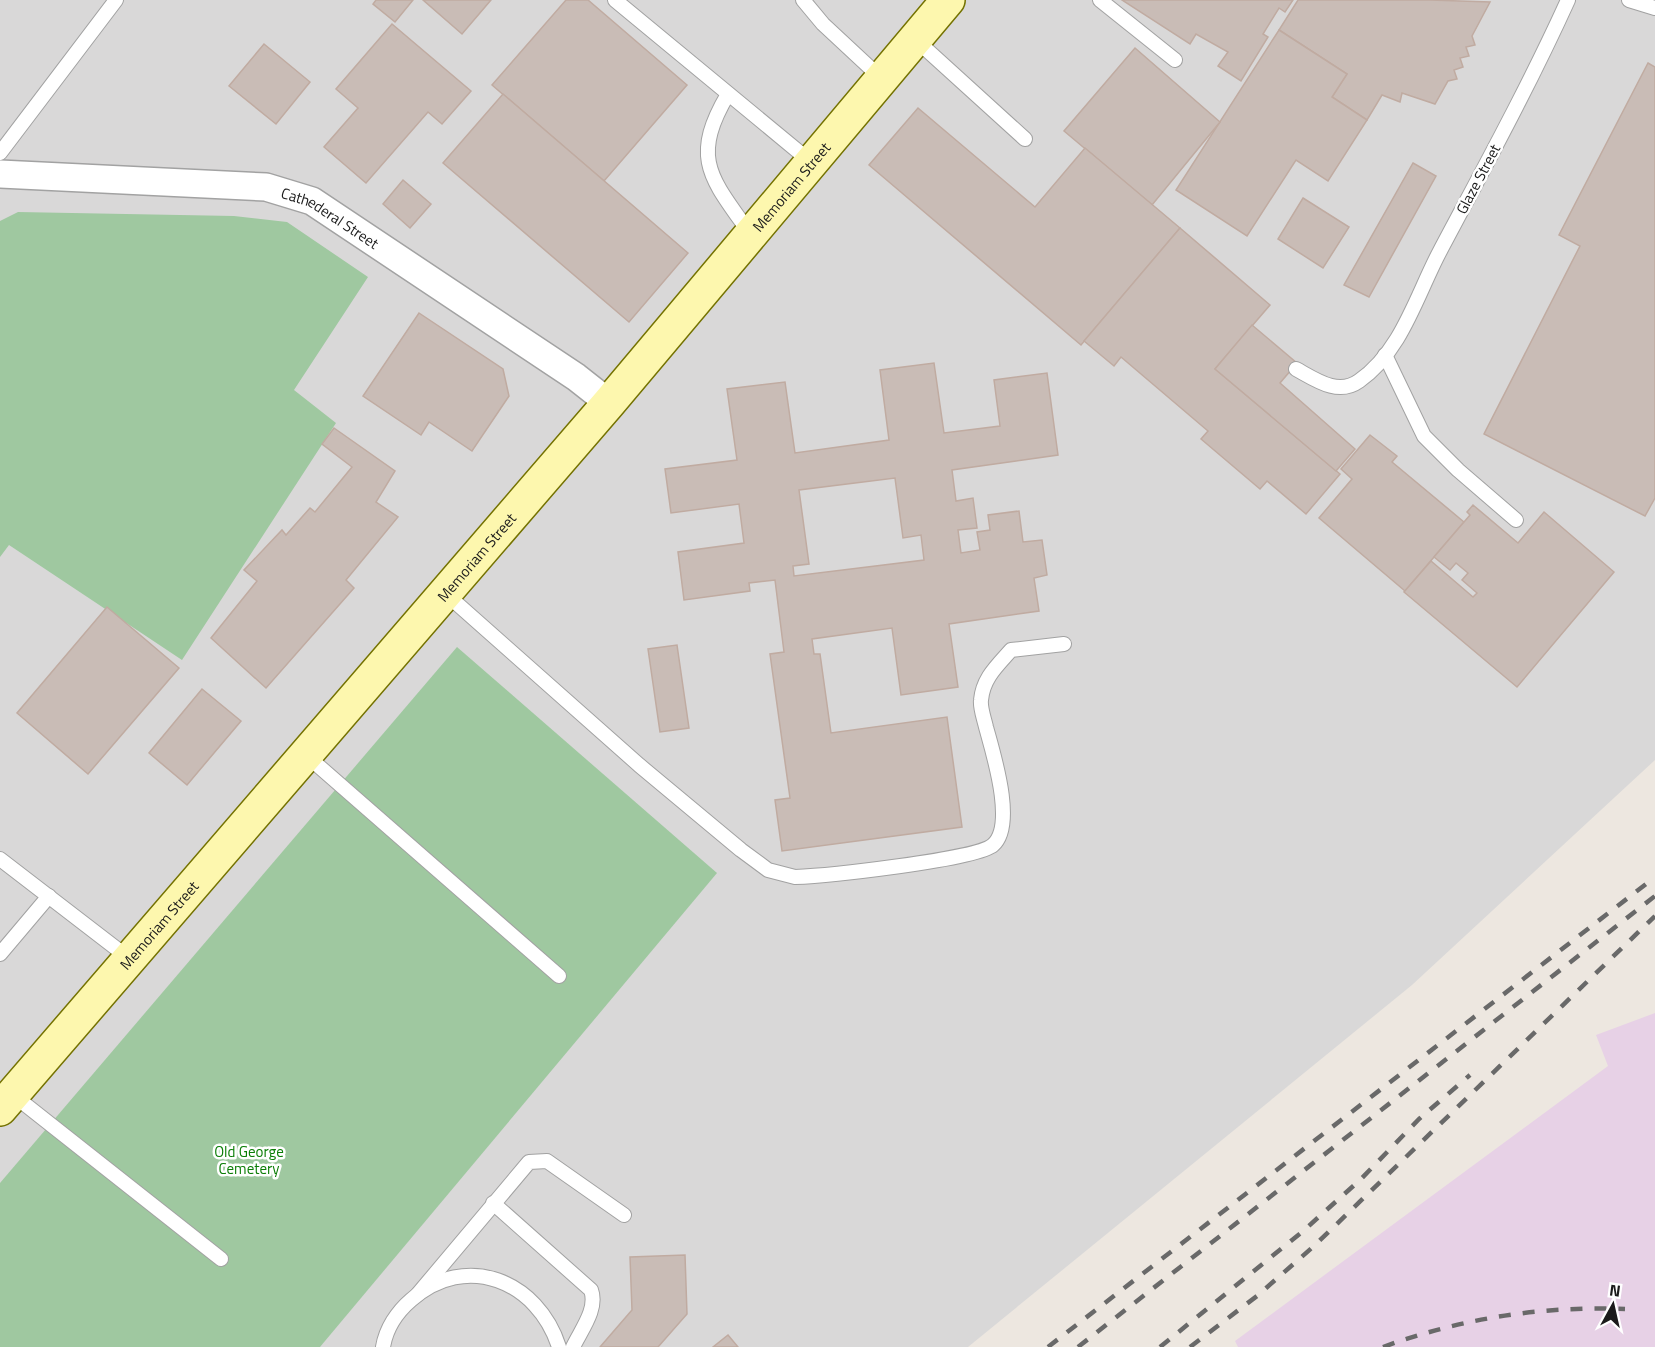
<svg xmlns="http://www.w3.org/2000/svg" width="1655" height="1347" font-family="'Titillium Web',sans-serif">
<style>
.residential{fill:#d9d8d8}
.industrial{fill:#e7d1e6}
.cemetery{fill:#9fc8a0}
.building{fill:#c9bcb6;stroke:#c0aba1;stroke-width:1.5;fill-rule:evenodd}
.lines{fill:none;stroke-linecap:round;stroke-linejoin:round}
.lane-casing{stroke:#a2a2a2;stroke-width:16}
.street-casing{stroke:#a2a2a2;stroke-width:30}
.secondary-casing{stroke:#747200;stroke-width:36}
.lane{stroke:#fff;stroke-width:14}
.street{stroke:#fff;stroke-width:27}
.secondary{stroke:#fdf7ae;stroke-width:33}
.rail{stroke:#696969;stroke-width:4.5;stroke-dasharray:12 12;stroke-linecap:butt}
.labels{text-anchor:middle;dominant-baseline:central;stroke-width:5;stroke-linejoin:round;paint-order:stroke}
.street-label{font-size:15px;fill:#1b1b1b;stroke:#fff}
.park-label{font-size:15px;fill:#0a7d05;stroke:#fff}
</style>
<rect width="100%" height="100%" fill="#ede7e0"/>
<polygon class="residential" points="0,0 1655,0 1655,760 1412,985 968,1347 0,1347"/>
<polygon class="industrial" points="1655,1013 1655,1347 1238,1347 1235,1341 1608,1066 1596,1035"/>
<g class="cemetery">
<polygon points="18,212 234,216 287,222 368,277 294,390 336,423 182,660 9,545 0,557 0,221"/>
<polygon points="457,647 717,873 320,1347 0,1347 0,1183"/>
</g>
<g class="building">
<polygon points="376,0 413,0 395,22 373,4"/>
<polygon points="423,0 491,0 462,34"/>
<polygon points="566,0 588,0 687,85 604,181 492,85"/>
<polygon points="1122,0 1293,0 1285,12 1279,8 1263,34 1268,37 1241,81 1218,66 1228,52 1196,34 1190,44"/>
<polygon points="1298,0 1430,0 1490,2 1472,36 1475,45 1466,47 1469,56 1460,58 1463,67 1454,70 1457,79 1448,81 1435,104 1402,93 1400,102 1382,95 1367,120 1332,97 1347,74 1279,30"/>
<polygon points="392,24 471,91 442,124 428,112 366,183 324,147 358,108 336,89"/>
<polygon points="1279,30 1347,74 1332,97 1367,120 1328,181 1296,160 1247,236 1176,190"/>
<polygon points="264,44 310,82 276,124 229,86"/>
<polygon points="1135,48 1220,122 1152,205 1064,131"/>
<polygon points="1648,63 1655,67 1655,498 1645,516 1484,434 1580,246 1559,235"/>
<polygon points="503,94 688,253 629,322 443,163"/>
<polygon points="918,108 1035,207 1085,148 1180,228 1081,345 869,165"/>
<polygon points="1413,163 1436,176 1369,297 1344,285"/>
<polygon points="403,180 431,204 410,228 383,204"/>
<polygon points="1303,198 1349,227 1323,268 1278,239"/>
<polygon points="1180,228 1270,305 1215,369 1340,474 1306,514 1267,481 1260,489 1201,439 1208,431 1121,357 1114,366 1084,341"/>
<polygon points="419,313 503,369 509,396 472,451 429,422 421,435 363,396"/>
<polygon points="1252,325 1297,363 1280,383 1355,449 1336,471 1215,369"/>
<path d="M934,363L944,433L1000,426L994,380L1047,373L1058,455L952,470L956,501L973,498L977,528L958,530L961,553L980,550L977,532L990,530L988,515L1019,511L1023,542L1042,540L1047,575L1034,578L1039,611L949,624L958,687L901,695L892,628L812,639L814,654H820L831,733L947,717L962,827L782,851L775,800L790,798L770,654L784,652L775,580L749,583L750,591L684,600L678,552L744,543L739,504L671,513L665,469L737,460L727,389L785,382L795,453L889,440L880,370ZM895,478L903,538L921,535L924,560L794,576L793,566L809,564L799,490Z"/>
<polygon points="334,428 395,471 376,502 398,517 346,580 354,588 266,688 211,638 257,581 244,570 282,530 286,535 310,508 315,512 352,467 322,444"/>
<polygon points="1370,435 1397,456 1392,462 1464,522 1405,591 1319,518 1352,479 1341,469"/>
<polygon points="1473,505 1518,543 1544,512 1614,572 1517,687 1404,592 1431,561 1473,597 1477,593 1462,580 1468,573 1456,563 1450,570 1434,557 1470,515 1467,512"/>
<polygon points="107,607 179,668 88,774 17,713"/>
<polygon points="677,645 689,728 660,732 648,649"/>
<polygon points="202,689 241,721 187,785 149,753"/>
<polygon points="685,1255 687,1314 658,1347 600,1347 632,1310 630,1257"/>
<polygon points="728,1335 738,1347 713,1347"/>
</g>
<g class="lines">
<defs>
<g id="lane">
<polyline points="615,0 811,162"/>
<polyline points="803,0 823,24 881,78"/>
<polyline points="1100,0 1175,60"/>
<polyline points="1629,0 1655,8"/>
<polyline points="916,40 1025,139"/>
<path d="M728,94C689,160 712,179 751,235"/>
<polyline points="0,153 116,0"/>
<polyline points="1385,355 1424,436 1458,470 1516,520"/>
<path d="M1296,369C1316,380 1338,396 1359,381C1402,351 1417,294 1440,251C1484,168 1529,86 1568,0"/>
<path d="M445,593L639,765L741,850L768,870L795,877C824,876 976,860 993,845C1016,825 993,753 986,727C984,718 980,708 981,700C983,678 997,666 1011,650L1064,644"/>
<polyline points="306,755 559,976"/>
<polyline points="0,859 130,959"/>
<polyline points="0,954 49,896"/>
<polyline points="12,1094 221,1259"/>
<path d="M493,1203L591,1290C598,1309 581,1330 573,1347"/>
<polyline points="418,1294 529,1162 547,1161 624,1215"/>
<path d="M383,1347C386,1329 397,1312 411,1300C466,1251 538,1281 559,1347"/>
</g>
<g id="street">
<path id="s1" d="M0,174L266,187L312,201L576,377L609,403"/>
</g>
<g id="secondary">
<path id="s2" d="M0,1109L609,403L948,0"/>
</g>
</defs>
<use href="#lane" class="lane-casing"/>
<use href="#street" class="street-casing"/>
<use href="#secondary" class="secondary-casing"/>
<use href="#lane" class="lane"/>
<use href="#street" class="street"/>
<use href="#secondary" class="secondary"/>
<g class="rail">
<polyline points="1048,1347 1655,877"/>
<polyline points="1078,1347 1655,896"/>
<polyline points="1160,1347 1302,1232 1361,1179 1419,1119 1470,1075"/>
<polyline points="1190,1347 1257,1296 1314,1246 1655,916"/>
<path d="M1383,1347C1463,1318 1541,1306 1625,1309"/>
</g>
</g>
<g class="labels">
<g class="street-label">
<text transform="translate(1478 179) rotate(-62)">Glaze Street</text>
<text stroke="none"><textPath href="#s2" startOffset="1215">Memoriam Street</textPath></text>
<text stroke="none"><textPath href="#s1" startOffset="338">Cathederal Street</textPath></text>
<text stroke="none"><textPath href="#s2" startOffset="729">Memoriam Street</textPath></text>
<text stroke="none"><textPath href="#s2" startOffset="243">Memoriam Street</textPath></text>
</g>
<g class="park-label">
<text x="249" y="1151">Old George<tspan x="249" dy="17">Cemetery</tspan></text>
</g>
</g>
<g transform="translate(1613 1305) rotate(8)" stroke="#ffffff" stroke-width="4.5" paint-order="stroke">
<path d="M0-4.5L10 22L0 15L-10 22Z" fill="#1b1b1b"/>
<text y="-9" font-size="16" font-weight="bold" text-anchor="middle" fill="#1b1b1b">N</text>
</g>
</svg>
